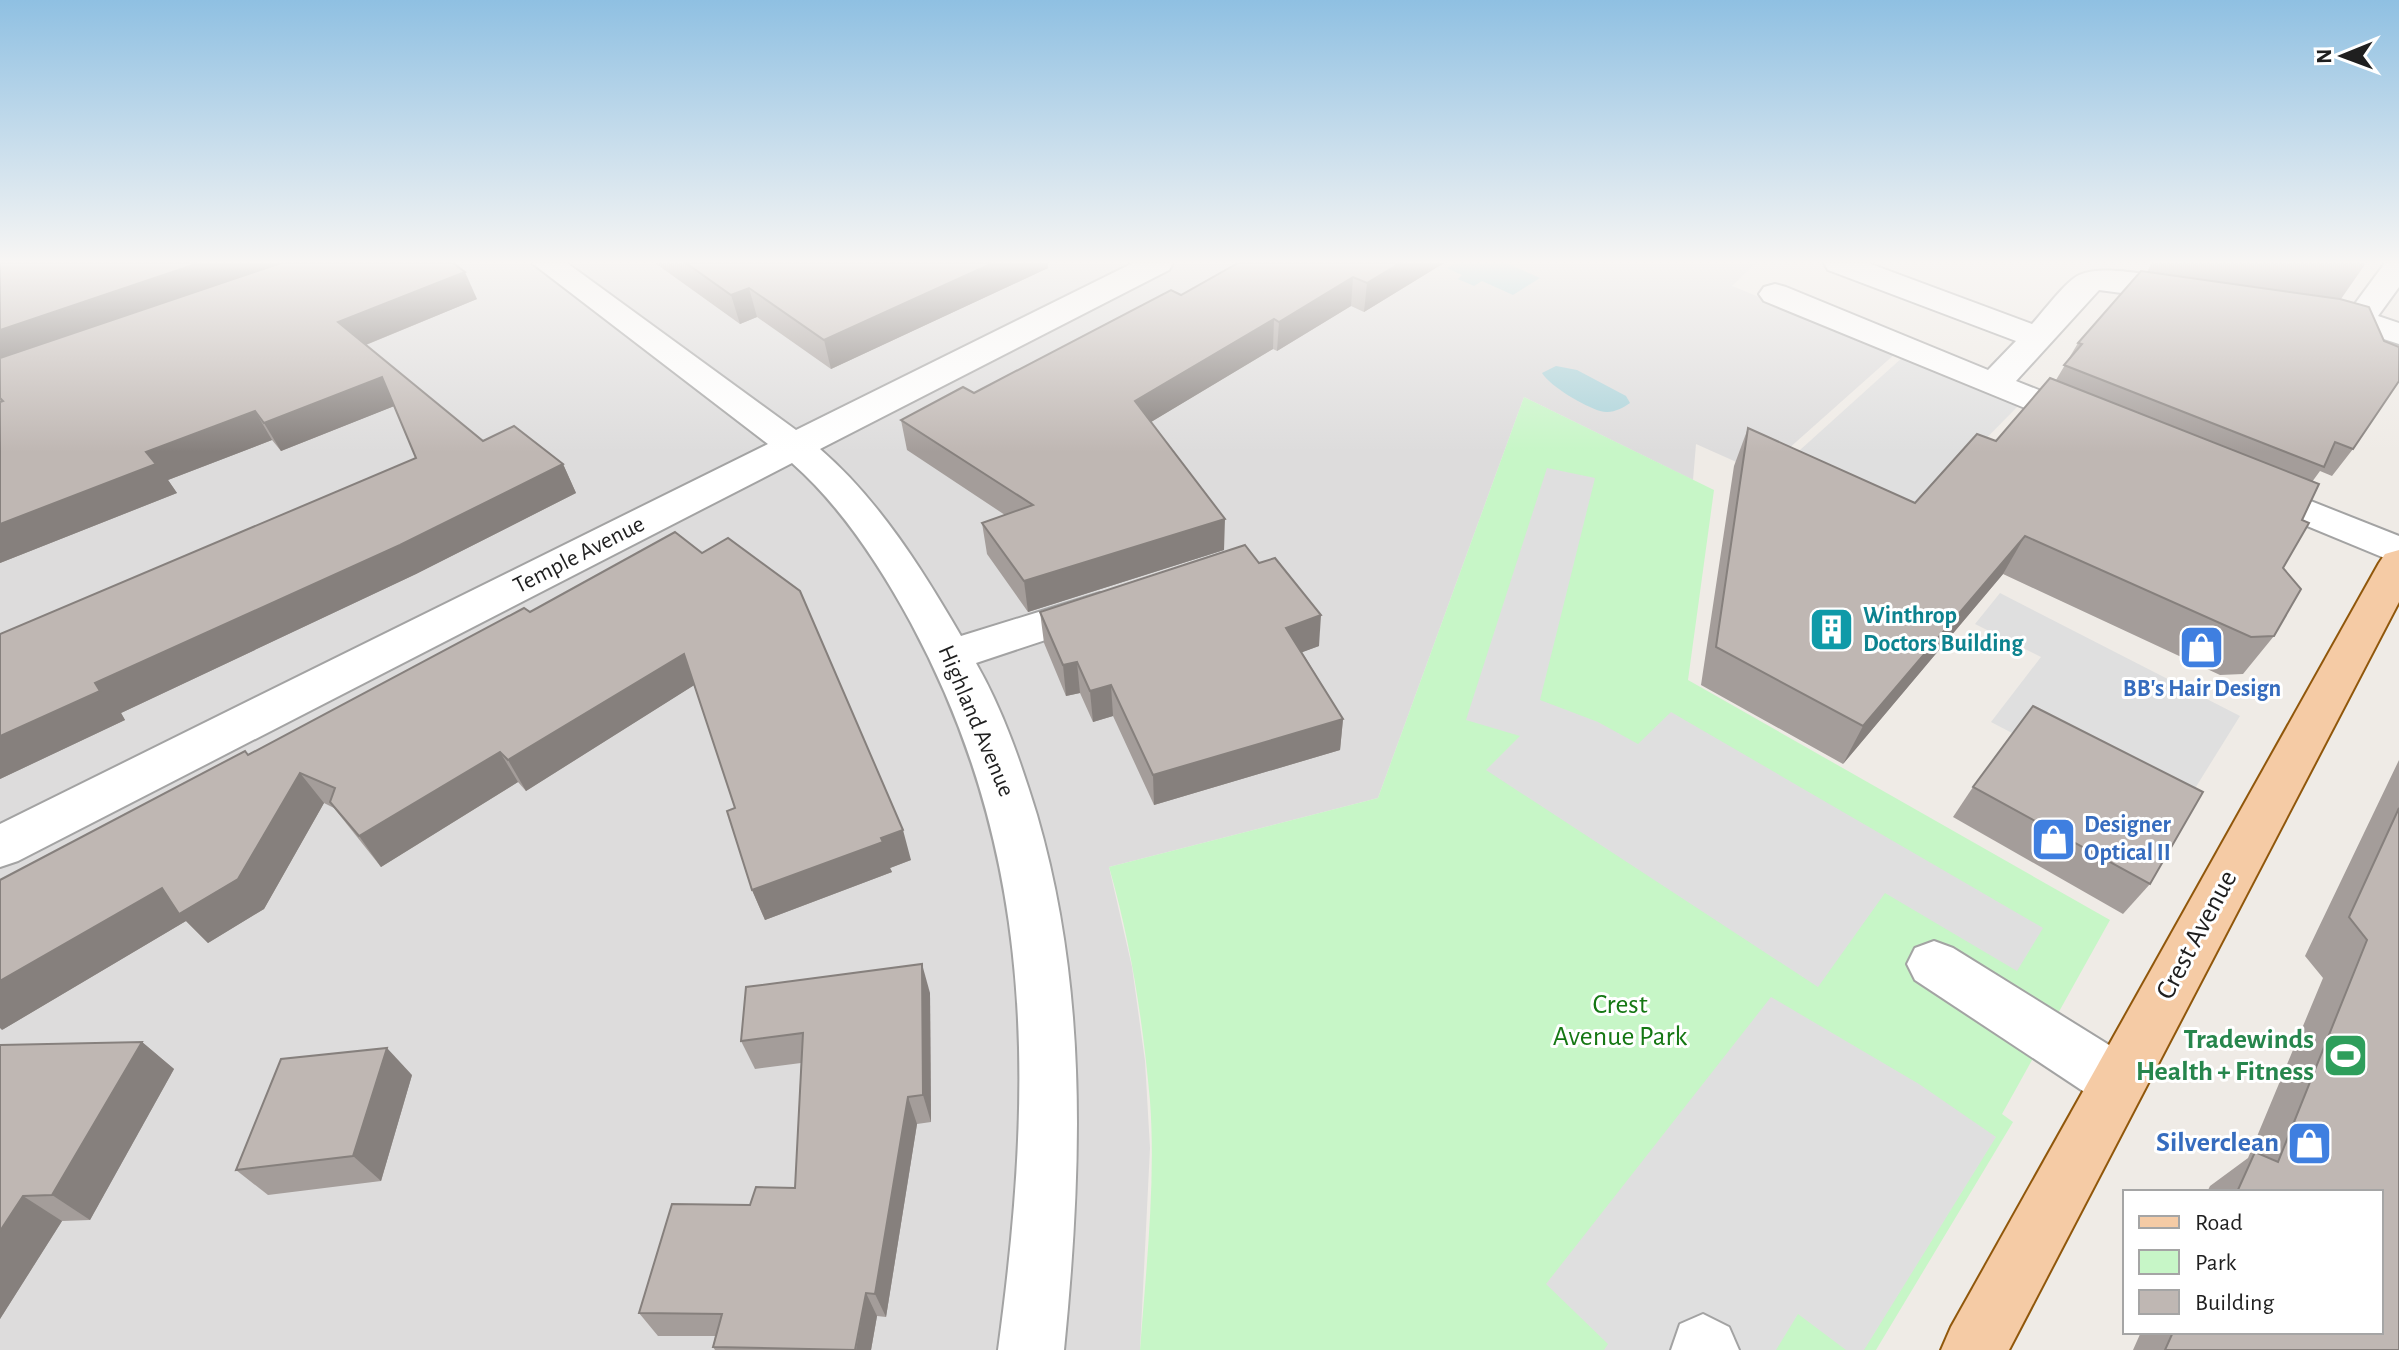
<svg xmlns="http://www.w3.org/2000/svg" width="2399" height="1350" font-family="'Alegreya Sans',sans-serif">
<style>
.residential{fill:#dddcdc}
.park{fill:#c7f6c7}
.parking{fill:#dfdfdf}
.water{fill:#aad3da}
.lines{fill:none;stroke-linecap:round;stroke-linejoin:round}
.minor-casing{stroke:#a3a3a3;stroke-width:4}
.major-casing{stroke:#90570b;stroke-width:4}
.minor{fill:#fff;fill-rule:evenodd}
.major{fill:#f5cba5;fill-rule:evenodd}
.wall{fill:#a49d9a}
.shaded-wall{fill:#86807d}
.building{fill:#bfb7b3;stroke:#86807d;stroke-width:2}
.labels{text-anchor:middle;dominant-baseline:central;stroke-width:6;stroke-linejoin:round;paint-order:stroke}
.street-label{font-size:24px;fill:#1f1f1f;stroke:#fff}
.culture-label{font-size:24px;font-weight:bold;fill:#0d838f;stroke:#fff;text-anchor:start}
.shop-label{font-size:24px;font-weight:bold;fill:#366cbe;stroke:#fff}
.near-street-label{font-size:28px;fill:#1f1f1f;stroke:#fff}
.near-park-label{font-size:28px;fill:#157713;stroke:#fff}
.near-leisure-label{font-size:28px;font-weight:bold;fill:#27864d;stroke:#fff;text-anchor:end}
.near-shop-label{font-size:28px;font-weight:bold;fill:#366cbe;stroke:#fff;text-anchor:end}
</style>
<rect width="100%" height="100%" fill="#efebe6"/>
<polygon class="residential" points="0,263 1756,263 1732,286 1896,353 1761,473 1696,444 1693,480 1524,397 1378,798 1109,867 1132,967 1145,1061 1150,1148 1140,1350 0,1350"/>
<path class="park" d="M1524,397L1714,490L1688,680L2110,920L2002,1114L2013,1122L1876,1350H1140C1146,1270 1156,1181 1150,1101C1143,1022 1131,943 1109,867L1378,798Z"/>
<g class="parking">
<polygon points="1903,357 2019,405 1901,525 1779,469"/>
<polygon points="1547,468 1595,478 1540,700 1598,722 1638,744 1671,712 2043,928 2017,971 1885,893 1818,987 1486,770 1520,736 1466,720"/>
<polygon points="2000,593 2240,716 2176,819 1991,722 2041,657 1975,624"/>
<polygon points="1771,997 1919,1084 1996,1137 1864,1350 1846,1350 1798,1314 1776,1350 1604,1350 1608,1344 1546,1284"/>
</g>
<g class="water">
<polygon points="1455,263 1507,263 1540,278 1513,295 1482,281 1474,286 1458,279 1462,275 1447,268"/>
<path d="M1556,366L1577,370L1626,396L1630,403C1621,409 1612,414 1600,411C1584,406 1551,387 1542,373Z"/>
</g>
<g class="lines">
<defs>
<g id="minor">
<path d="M532,263H567L796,430L1133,263H1173L1169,270L820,449C879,500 922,569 961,636L1100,593L1115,597L1121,607L1115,617L976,663C1003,710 1021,763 1037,815C1088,990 1082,1170 1064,1350H998C1033,1092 1038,859 911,623C880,566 842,507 792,463L18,861L0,867V824L768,444Z"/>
<path d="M1824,263H1868L2032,324C2044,311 2065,282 2079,275C2105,263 2162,278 2190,282L2201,285L2206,292L2201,299L2190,302L2099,290L2016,381L2099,414L2104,422L2099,430L2086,433L1764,301L1759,294L1764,287L1775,284L1786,287L1988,370L2016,341L1828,270Z"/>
<polygon points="2385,263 2399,263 2399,287 2378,316 2399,323 2399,344 2347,327 2343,320"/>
<polygon points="2250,477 2399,536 2399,564 2237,497 2231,489 2237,481"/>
<polygon points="1934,941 1953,948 2138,1063 2147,1082 2138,1101 2118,1109 2098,1101 1915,980 1907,964 1915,948"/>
<polygon points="1703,1314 1729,1327 1739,1350 1671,1350 1680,1324"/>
</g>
<polygon id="major" points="2399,550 2399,602 2009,1350 1941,1350 1951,1327 2379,563 2385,554"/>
</defs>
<use href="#minor" class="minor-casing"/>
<use href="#major" class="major-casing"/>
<use href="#minor" class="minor"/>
<use href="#major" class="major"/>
</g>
<g class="wall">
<polygon points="0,263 477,299 366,345 483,441 563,464 576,493 416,574 121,713 125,720 0,779 0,634 416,458 394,406 281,451 272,440 168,480 177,493 0,563"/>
<polygon points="655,263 1048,263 1048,268 831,369 757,317 740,324"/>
<polygon points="1238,263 1444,263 1364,312 1351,306 1277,351 1273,349 1151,422 1224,550 1028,612 987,554 982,523 1005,515 907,450 901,420 974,393 1181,295"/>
<polygon points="2152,263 2366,263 2341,299 2353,449 2332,476 2320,471 2312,482 2302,520 2283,568 2274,636 2243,674 2220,675 2003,574 1843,764 1701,685 1734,466 1748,428 1915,503 1996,441 2056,380 2078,343 2147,272"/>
<polygon points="675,532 911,860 890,868 892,872 765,920 752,890 735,808 694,685 526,791 518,782 381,867 334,808 324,803 264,909 208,943 186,921 2,1030 248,755 530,612"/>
<polygon points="1040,612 1319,646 1302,652 1343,719 1340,750 1154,805 1113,716 1093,722 1080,693 1066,696 1044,643"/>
<polygon points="2399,760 2399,1350 2133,1350 2141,1332 2381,1332 2381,1192 2207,1192 2210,1186 2248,1158 2323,978 2305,956"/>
<polygon points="1973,787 2150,884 2123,914 1953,817"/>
<polygon points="930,993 931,1122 917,1124 886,1317 877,1316 871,1350 715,1350 713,1347 715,1336 658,1336 639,1313 795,1188 801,1063 755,1069 741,1041"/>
<polygon points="142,1042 174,1069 90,1220 62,1221 0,1319 0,1045"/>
<polygon points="412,1075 381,1181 268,1195 236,1170"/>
</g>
<g class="shaded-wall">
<polygon points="199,263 294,263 0,365 0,330"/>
<polygon points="993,263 1048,263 1048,268 831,369 824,340"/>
<polygon points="1400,263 1444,263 1364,312 1367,283"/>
<polygon points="465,272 477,299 353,350 338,322"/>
<polygon points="1353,277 1351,306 1277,351 1279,322"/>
<polygon points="749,288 757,317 740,324 731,295"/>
<polygon points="1274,319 1273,349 1136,431 1135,401"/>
<polygon points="382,377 397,405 281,451 264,423"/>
<polygon points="255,411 272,440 168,480 177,493 0,563 0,524 146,452"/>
<polygon points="563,464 576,493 416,574 121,713 125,720 0,779 0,736 95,683"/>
<polygon points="1225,519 1224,550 1028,612 1024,581"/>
<polygon points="2025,536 2003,574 1843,764 1863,726"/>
<polygon points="1321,615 1319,646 1284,659 1286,628"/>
<polygon points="684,654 696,684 526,791 508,760"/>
<polygon points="1077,662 1080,693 1066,696 1063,665"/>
<polygon points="1111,685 1113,716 1093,722 1090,691"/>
<polygon points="1343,719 1340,750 1154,805 1153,775"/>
<polygon points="500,752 518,782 381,867 359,836"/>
<polygon points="300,773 324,803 264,909 208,943 186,921 2,1030 0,1028 0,981 162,888"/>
<polygon points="903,830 911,860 890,868 892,872 765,920 752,890"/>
<polygon points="922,964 930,993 931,1122 923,1095"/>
<polygon points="142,1042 174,1069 90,1220 52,1195"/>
<polygon points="387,1048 412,1075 381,1181 353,1156"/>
<polygon points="908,1097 917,1124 886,1317 875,1294"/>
<polygon points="23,1196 62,1221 0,1319 0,1231"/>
<polygon points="866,1293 877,1316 871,1350 856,1350"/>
</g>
<g class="building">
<polygon points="0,263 199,263 0,330"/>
<polygon points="281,263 453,263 465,272 338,322 483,441 514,426 563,464 400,545 95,683 100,691 0,736 0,634 416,458 382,377 264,423 255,411 146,452 156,464 0,524 0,402 3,401 0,398 0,358"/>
<polygon points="686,263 993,263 824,340 749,288 731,295"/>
<polygon points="1238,263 1400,263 1367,283 1353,277 1279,322 1274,319 1135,401 1225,519 1024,581 982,523 1033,505 901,420 963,387 974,393 1171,290 1181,295"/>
<polygon points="2141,271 2340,299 2369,307 2384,341 2399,347 2399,381 2353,449 2335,442 2324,467 2064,365 2082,344 2078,343"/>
<polygon points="2050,378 2319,484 2302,520 2309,523 2283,568 2301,589 2274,636 2251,637 2025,536 1863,726 1716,647 1748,428 1915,503 1977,434 1996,441"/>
<polygon points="675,532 702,553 728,538 800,591 903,830 881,838 883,842 752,890 727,811 735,808 684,654 508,760 500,752 359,836 330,802 335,788 300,773 238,879 179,914 162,888 0,981 0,880 245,751 248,755 524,608 530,612"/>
<polygon points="1245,545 1259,563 1275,558 1321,615 1286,628 1343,719 1153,775 1111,685 1090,691 1077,662 1063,665 1040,612"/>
<polygon points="2033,706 2203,792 2150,884 1973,787"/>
<polygon points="2399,808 2399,1350 2165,1350 2173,1332 2381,1332 2381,1192 2237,1192 2255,1152 2278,1162 2367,940 2349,917"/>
<polygon points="922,964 923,1095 908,1097 875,1294 866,1293 855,1350 713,1347 722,1314 639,1313 672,1204 750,1205 756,1187 795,1188 803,1033 741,1041 746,987"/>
<polygon points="142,1042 52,1195 23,1196 0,1231 0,1045"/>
<polygon points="387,1048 353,1156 236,1170 281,1059"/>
</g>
<linearGradient id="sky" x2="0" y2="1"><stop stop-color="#8fc0e2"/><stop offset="0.58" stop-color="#f8f6f4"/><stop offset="1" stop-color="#f8f6f4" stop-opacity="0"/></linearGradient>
<rect width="2399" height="452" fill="url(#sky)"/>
<defs>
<symbol id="building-square" viewBox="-11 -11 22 22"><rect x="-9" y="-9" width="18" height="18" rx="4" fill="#0f9aa8" stroke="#fff"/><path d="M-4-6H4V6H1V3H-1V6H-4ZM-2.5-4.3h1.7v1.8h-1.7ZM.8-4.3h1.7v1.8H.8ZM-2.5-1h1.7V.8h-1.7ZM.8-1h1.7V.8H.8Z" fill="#fff"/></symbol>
<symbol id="shop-square" viewBox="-11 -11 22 22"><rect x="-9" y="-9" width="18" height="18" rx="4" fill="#3f7fe0" stroke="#fff"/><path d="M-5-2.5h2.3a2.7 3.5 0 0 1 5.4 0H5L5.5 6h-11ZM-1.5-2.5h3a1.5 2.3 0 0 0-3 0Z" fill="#fff"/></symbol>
<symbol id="stadium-square" viewBox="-11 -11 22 22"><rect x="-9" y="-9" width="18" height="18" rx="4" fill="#2e9e5b" stroke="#fff"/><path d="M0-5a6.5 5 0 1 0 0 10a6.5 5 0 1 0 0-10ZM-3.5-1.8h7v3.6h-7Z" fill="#fff"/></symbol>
</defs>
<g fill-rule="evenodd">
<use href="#building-square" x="1806" y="604" width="51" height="51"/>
<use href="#shop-square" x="2176" y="622" width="51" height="51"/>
<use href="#shop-square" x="2028" y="814" width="51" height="51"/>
<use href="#stadium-square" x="2320" y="1030" width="51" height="51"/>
<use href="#shop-square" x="2284" y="1118" width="51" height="51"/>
</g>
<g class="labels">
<g class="street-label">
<text transform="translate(579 555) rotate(-27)">Temple Avenue</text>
<text transform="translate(976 721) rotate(67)">Highland Avenue</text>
</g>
<g class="culture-label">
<text x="1863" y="616">Winthrop<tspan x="1863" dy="28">Doctors Building</tspan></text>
</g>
<g class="shop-label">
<text x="2202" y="689">BB's Hair Design</text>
<text x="2084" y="825" text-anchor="start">Designer<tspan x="2084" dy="28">Optical II</tspan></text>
</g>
<g class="near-street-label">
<text transform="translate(2197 935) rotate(-62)">Crest Avenue</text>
</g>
<g class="near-park-label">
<text x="1620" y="1005">Crest<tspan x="1620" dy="32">Avenue Park</tspan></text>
</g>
<g class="near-leisure-label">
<text x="2314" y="1040">Tradewinds<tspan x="2314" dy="32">Health + Fitness</tspan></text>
</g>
<g class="near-shop-label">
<text x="2279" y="1143">Silverclean</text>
</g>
</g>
<rect x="2123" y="1190" width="260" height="144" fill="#ffffff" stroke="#a5a5a5" stroke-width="2"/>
<rect x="2139" y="1216" width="40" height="12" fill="#f5cba5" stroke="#a5a5a5" stroke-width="2"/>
<text x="2195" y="1230" font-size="24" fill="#1f1f1f">Road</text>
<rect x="2139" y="1250" width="40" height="24" fill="#c7f6c7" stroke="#a5a5a5" stroke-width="2"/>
<text x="2195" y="1270" font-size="24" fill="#1f1f1f">Park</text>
<rect x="2139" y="1290" width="40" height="24" fill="#bfb7b3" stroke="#a5a5a5" stroke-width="2"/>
<text x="2195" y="1310" font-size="24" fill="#1f1f1f">Building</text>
<g transform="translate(2343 56) rotate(269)" stroke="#ffffff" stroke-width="6" paint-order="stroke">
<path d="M0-6L14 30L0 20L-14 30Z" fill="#1f1f1f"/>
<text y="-12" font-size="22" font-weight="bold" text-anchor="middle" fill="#1f1f1f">N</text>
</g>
</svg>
